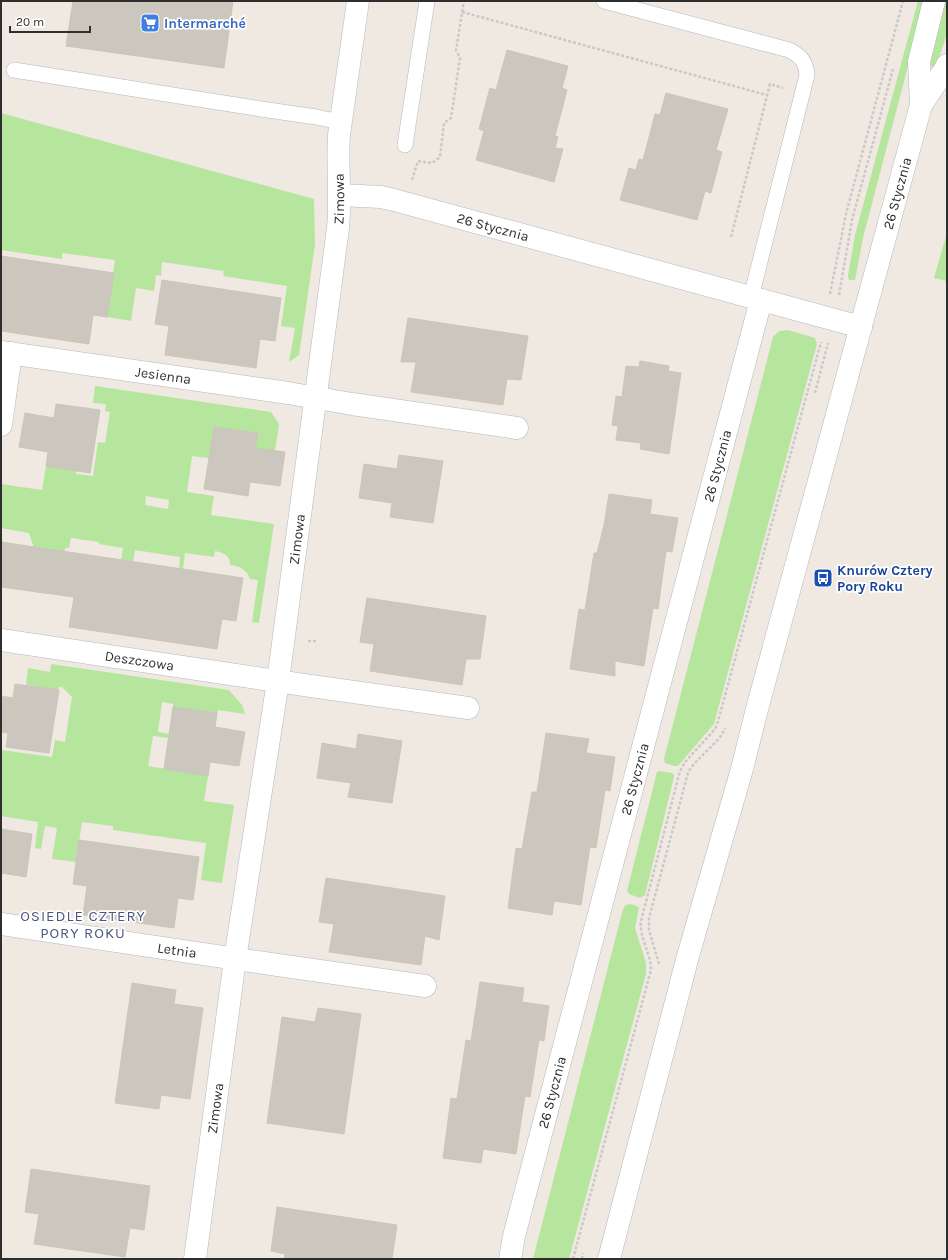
<svg xmlns="http://www.w3.org/2000/svg" width="948" height="1260" font-family="Karla,sans-serif">
<style>
.green{fill:#b6e59e;fill-rule:evenodd}
.building{fill:#cbc7bf;stroke:#cbc5ba}
.lines{fill:none;stroke-linecap:round;stroke-linejoin:round}
.lane-casing{stroke:#b4b7c1;stroke-width:16}
.street-casing{stroke:#b4b7c1;stroke-width:23}
.secondary-casing{stroke:#b4b7c1;stroke-width:23}
.path{stroke:#c9c9c9;stroke-width:2.5;stroke-dasharray:3 2;stroke-linecap:butt}
.lane{stroke:#fff;stroke-width:15}
.street{stroke:#fff;stroke-width:22}
.secondary{stroke:#fff;stroke-width:22}
.labels{text-anchor:middle;dominant-baseline:central;stroke-width:3.5;stroke-linejoin:round;paint-order:stroke}
.shop-label{font-size:14px;font-weight:bold;fill:#366cbe;stroke:#fff;text-anchor:start}
.street-label{font-size:14px;fill:#2e2e2e;stroke:#fff}
.transit-label{font-size:14px;font-weight:bold;fill:#164399;stroke:#fff;text-anchor:start}
.neighbourhood-label{font-size:15px;letter-spacing:1px;fill:#4d5680;stroke:#fff}
</style>
<rect width="100%" height="100%" fill="#efe9e1"/>
<g class="green">
<polygon points="918,1 925,1 863,238 855,280 849,280 848,276 855,235"/>
<polygon points="945,1 947,1 947,34 936,66 932,67 929,63"/>
<polygon points="1,113 314,199 315,245 299,355 289,362 295,328 281,326 287,286 223,276 224,271 162,262 161,276 156,275 154,291 136,288 131,321 107,317 115,260 62,253 62,259 1,250"/>
<polygon points="947,233 947,281 934,278"/>
<polygon points="788,330 815,338 817,344 714,724 678,766 674,766 665,763 664,759 773,337 779,331"/>
<path d="M95,386L271,412L279,424L275,451L255,448L257,433L214,427L209,458L192,456L187,492L214,496L211,515L274,524L259,623L252,622L258,580L250,579C247,569 239,566 230,565C230,554 223,553 215,551L214,557L185,553L183,569L179,568L180,557L135,550L133,562L121,560L123,548L99,544V542L71,538L69,548H65L58,593L42,591V593L24,590L29,553L32,554L33,545L29,533L1,528V484L42,490L46,466L76,470V474L93,476L98,442L105,443L110,412L105,411L106,404L93,403ZM146,496L169,500L168,509L145,505Z"/>
<polygon points="51,664 229,690 242,705 245,714 218,710 217,713 173,707 173,704 162,702 158,732 169,734 168,738 153,736 148,766 208,776 204,801 234,805 222,883 201,880 206,843 113,830 113,826 82,822 76,862 52,859 57,828 45,826 41,849 35,848 38,822 1,816 1,741 2,742 1,750 52,757 55,740 65,742 72,697 62,687 59,687 59,690 26,685 28,668 50,672"/>
<polygon points="660,771 672,773 674,775 674,777 645,895 640,898 629,894 627,891 656,776 657,772"/>
<polygon points="630,904 637,906 639,908 635,928 646,963 646,974 569,1259 533,1259 623,909 626,905"/>
</g>
<g class="building">
<polygon points="73,1 233,1 224,68 66,46"/>
<polygon points="507,50 568,66 562,88 567,90 555,136 558,137 555,148 563,149 554,182 476,160 484,131 479,129 490,88 496,90"/>
<polygon points="666,93 728,109 716,150 722,152 711,193 705,191 697,220 620,200 629,168 636,170 639,159 643,160 655,114 660,115"/>
<polygon points="1,256 114,273 107,317 93,315 89,344 1,331"/>
<polygon points="162,280 281,298 275,341 260,339 256,368 165,355 169,326 155,324"/>
<polygon points="408,318 528,336 521,380 507,379 503,405 411,392 416,362 401,362"/>
<polygon points="640,361 669,366 668,371 681,373 669,454 640,449 641,443 616,440 618,426 612,425 616,396 622,397 626,366 639,367"/>
<polygon points="56,404 100,410 90,473 46,466 48,452 19,447 25,413 54,418"/>
<polygon points="214,427 258,433 255,448 285,452 280,486 250,482 248,496 204,489"/>
<polygon points="399,455 443,461 433,523 390,517 392,503 359,498 364,464 397,469"/>
<polygon points="609,494 652,500 650,514 678,518 672,552 666,551 658,609 653,608 644,666 615,661 615,676 570,669 579,609 585,610 594,553 597,553 604,525"/>
<polygon points="1,542 243,578 236,621 222,619 217,649 69,627 74,597 1,587"/>
<polygon points="367,598 486,616 480,659 466,659 462,685 370,671 374,644 360,642"/>
<polygon points="15,684 59,690 49,753 6,747 8,733 1,732 1,696 13,698"/>
<polygon points="173,707 217,713 215,727 245,732 239,766 210,762 208,776 164,769"/>
<polygon points="546,733 589,739 586,753 615,757 610,791 605,790 596,848 590,847 581,905 554,901 552,915 508,908 516,848 522,849 532,792 537,792"/>
<polygon points="358,734 402,741 392,803 348,797 351,783 317,778 322,743 356,749"/>
<polygon points="1,829 32,834 26,877 1,873"/>
<polygon points="79,840 199,857 193,900 178,898 174,928 83,915 87,886 73,884"/>
<polygon points="326,878 445,896 439,940 425,936 421,965 329,952 334,924 319,922"/>
<polygon points="480,982 524,988 522,1002 549,1006 544,1041 539,1040 530,1097 525,1096 516,1154 483,1149 481,1163 443,1158 451,1098 457,1099 466,1040 471,1041"/>
<polygon points="132,983 176,990 174,1004 203,1008 190,1099 161,1095 159,1109 115,1103"/>
<polygon points="318,1008 361,1014 344,1134 267,1123 282,1017 315,1022"/>
<polygon points="31,1169 150,1186 144,1230 130,1228 125,1257 34,1244 39,1214 25,1212"/>
<polygon points="277,1207 397,1225 392,1259 284,1259 285,1254 271,1251"/>
</g>
<g class="lines">
<defs>
<g id="lane">
<path d="M604,1L789,50C801,56 806,62 807,75L751,297"/>
<polyline points="14,70 261,109 316,117 341,122"/>
<polyline points="405,145 427,1"/>
</g>
<g id="street">
<path id="s1" d="M340,195L381,197L394,200L861,327"/>
<path id="s2" d="M1,352L288,393L352,404L517,428"/>
<polyline points="1,425 11,353"/>
<path id="s3" d="M1,640L311,686L468,708"/>
<path id="s4" d="M1,924L271,964L425,986"/>
<path id="s5" d="M195,1259L235,959L278,681L338,228C341,197 337,166 339,135L358,1"/>
<path id="s6" d="M510,1259L514,1236L761,300"/>
</g>
<g id="secondary">
<polyline points="921,105 946,68 947,65"/>
<path id="s7" d="M609,1259L688,956L742,769L757,709L921,105L919,62L934,1"/>
</g>
</defs>
<use href="#lane" class="lane-casing"/>
<use href="#street" class="street-casing"/>
<use href="#secondary" class="secondary-casing"/>
<g class="path">
<polyline points="462,12 767,95"/>
<polyline points="412,180 418,161 432,163 440,157 444,123 451,118 460,58 456,50 464,1"/>
<polyline points="731,237 770,84 783,88"/>
<polyline points="830,294 846,214 903,1"/>
<polyline points="839,295 852,220 893,69"/>
<polyline points="815,393 828,343"/>
<polyline points="308,641 318,641"/>
<path d="M659,964L649,930V918L688,773C697,756 719,744 725,728"/>
<path d="M573,1259L651,970C651,953 639,938 641,921L680,771L686,761L715,729L717,725L821,342"/>
<polyline points="582,1259 583,1253"/>
</g>
<use href="#lane" class="lane"/>
<use href="#street" class="street"/>
<use href="#secondary" class="secondary"/>
</g>
<defs>
<symbol id="supermarket-square" viewBox="-11 -11 22 22"><rect x="-9" y="-9" width="18" height="18" rx="4" fill="#3f7fe0" stroke="#fff"/><path d="M-6-5.5h2.5l.6 2H6L4.5 2H-2.5L-4.4-4H-6ZM-1.5 3.2a1.3 1.3 0 1 0 .1 0ZM3 3.2a1.3 1.3 0 1 0 .1 0Z" fill="#fff"/></symbol>
<symbol id="bus-square" viewBox="-11 -11 22 22"><rect x="-9" y="-9" width="18" height="18" rx="4" fill="#1a4fb4" stroke="#fff"/><path d="M-5-6H5V4H4V6H2V4H-2V6H-4V4H-5ZM-3.5-4V0h7V-4ZM-3.5 1.2v1.5H-2V1.2ZM2 1.2v1.5H3.5V1.2Z" fill="#fff"/></symbol>
</defs>
<g fill-rule="evenodd">
<use href="#supermarket-square" x="139" y="12" width="22" height="22"/>
<use href="#bus-square" x="812" y="567" width="22" height="22"/>
</g>
<g class="labels">
<g class="shop-label">
<text x="164" y="23">Intermarché</text>
</g>
<g class="street-label">
<text stroke="none"><textPath href="#s7" startOffset="1104">26 Stycznia</textPath></text>
<text stroke="none"><textPath href="#s5" startOffset="1070">Zimowa</textPath></text>
<text stroke="none"><textPath href="#s1" startOffset="157">26 Stycznia</textPath></text>
<text stroke="none"><textPath href="#s2" startOffset="164">Jesienna</textPath></text>
<text stroke="none"><textPath href="#s6" startOffset="820">26 Stycznia</textPath></text>
<text stroke="none"><textPath href="#s5" startOffset="727">Zimowa</textPath></text>
<text stroke="none"><textPath href="#s3" startOffset="140">Deszczowa</textPath></text>
<text stroke="none"><textPath href="#s6" startOffset="496">26 Stycznia</textPath></text>
<text stroke="none"><textPath href="#s4" startOffset="178">Letnia</textPath></text>
<text stroke="none"><textPath href="#s6" startOffset="172">26 Stycznia</textPath></text>
<text stroke="none"><textPath href="#s5" startOffset="152">Zimowa</textPath></text>
</g>
<g class="transit-label">
<text x="837" y="570">Knurów Cztery<tspan x="837" dy="16">Pory Roku</tspan></text>
</g>
<g class="neighbourhood-label">
<text x="83" y="916">OSIEDLE CZTERY<tspan x="83" dy="17">PORY ROKU</tspan></text>
</g>
</g>
<rect width="948" height="1260" fill="none" stroke="#2e2e2e" stroke-width="4"/>
<path d="M10 26v6h80v-6" fill="none" stroke="#2e2e2e" stroke-width="2"/>
<text x="16" y="26" font-size="12" fill="#2e2e2e" stroke="#ffffff" stroke-width="3" paint-order="stroke">20 m</text>
</svg>
